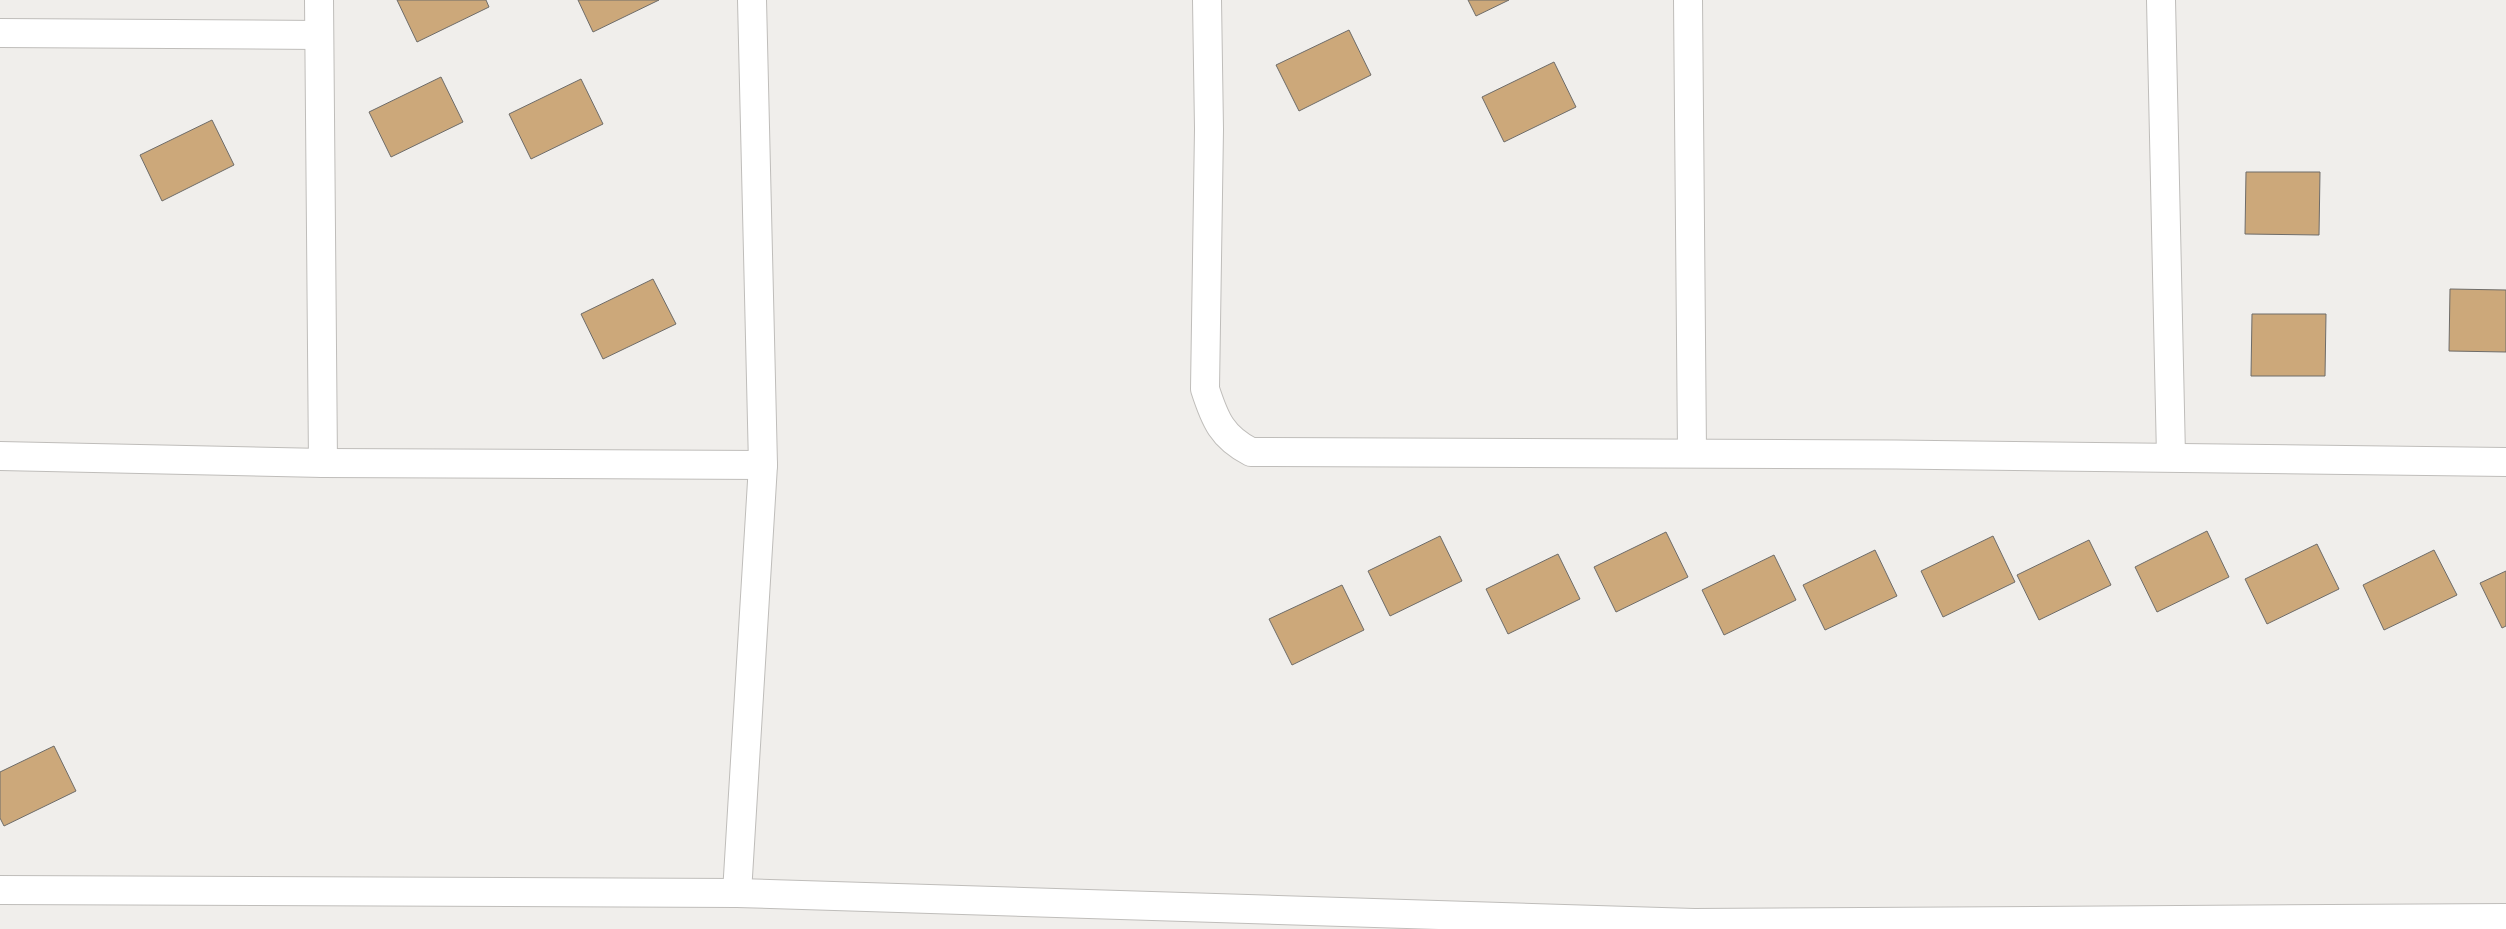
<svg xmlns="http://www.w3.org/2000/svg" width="2506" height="929" font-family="Rubik,sans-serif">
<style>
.building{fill:#cca87a;stroke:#6e6c69}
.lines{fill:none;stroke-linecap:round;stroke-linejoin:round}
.minor-casing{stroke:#bfbdba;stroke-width:30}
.minor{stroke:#fff;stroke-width:28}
</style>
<rect width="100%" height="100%" fill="#f0eeeb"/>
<g class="building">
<polygon points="397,0 486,0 489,7 417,42"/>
<polygon points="578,0 659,0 593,32"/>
<polygon points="1468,0 1509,0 1476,16"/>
<polygon points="1349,30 1371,75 1299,111 1276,65"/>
<polygon points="1554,62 1576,107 1504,142 1482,97"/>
<polygon points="441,77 463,122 391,157 369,112"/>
<polygon points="581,79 603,124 531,159 509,114"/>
<polygon points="212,120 234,165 162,201 140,155"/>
<polygon points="2246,172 2320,172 2319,235 2245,234"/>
<polygon points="653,279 676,324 603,359 581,314"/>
<polygon points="2450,289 2506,290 2506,352 2449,351"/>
<polygon points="2252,314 2326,314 2325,376 2251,376"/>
<polygon points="2207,531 2229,577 2157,612 2135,567"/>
<polygon points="1666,532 1688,577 1616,612 1594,567"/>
<polygon points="1440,536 1462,581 1390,616 1368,571"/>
<polygon points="1993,536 2015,582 1943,617 1921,571"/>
<polygon points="2089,540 2111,585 2039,620 2017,575"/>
<polygon points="2317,544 2339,589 2267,624 2245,579"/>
<polygon points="1875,550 1897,596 1825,630 1803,585"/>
<polygon points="2434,550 2457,595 2384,630 2363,585"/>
<polygon points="1558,554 1580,599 1508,634 1486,589"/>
<polygon points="1774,555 1796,600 1724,635 1702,590"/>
<polygon points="2506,571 2506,626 2502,628 2480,583"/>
<polygon points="1342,585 1364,630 1292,665 1269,619"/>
<polygon points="54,746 76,791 4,826 0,818 0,772"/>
</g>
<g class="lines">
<defs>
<g id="minor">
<polyline points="319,0 323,463"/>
<path d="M1207,0L1209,129L1205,389C1215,420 1222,437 1251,452C1669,452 2088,455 2506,462"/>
<polyline points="1688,0 1692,452"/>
<polyline points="2161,0 2171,456"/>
<polyline points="0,33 319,35"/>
<polyline points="0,456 323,463 763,465"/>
<polyline points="0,890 737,893 1694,923 2506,918"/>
<polyline points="737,893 763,465 752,0"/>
</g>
</defs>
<use href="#minor" class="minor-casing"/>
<use href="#minor" class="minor"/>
</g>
</svg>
